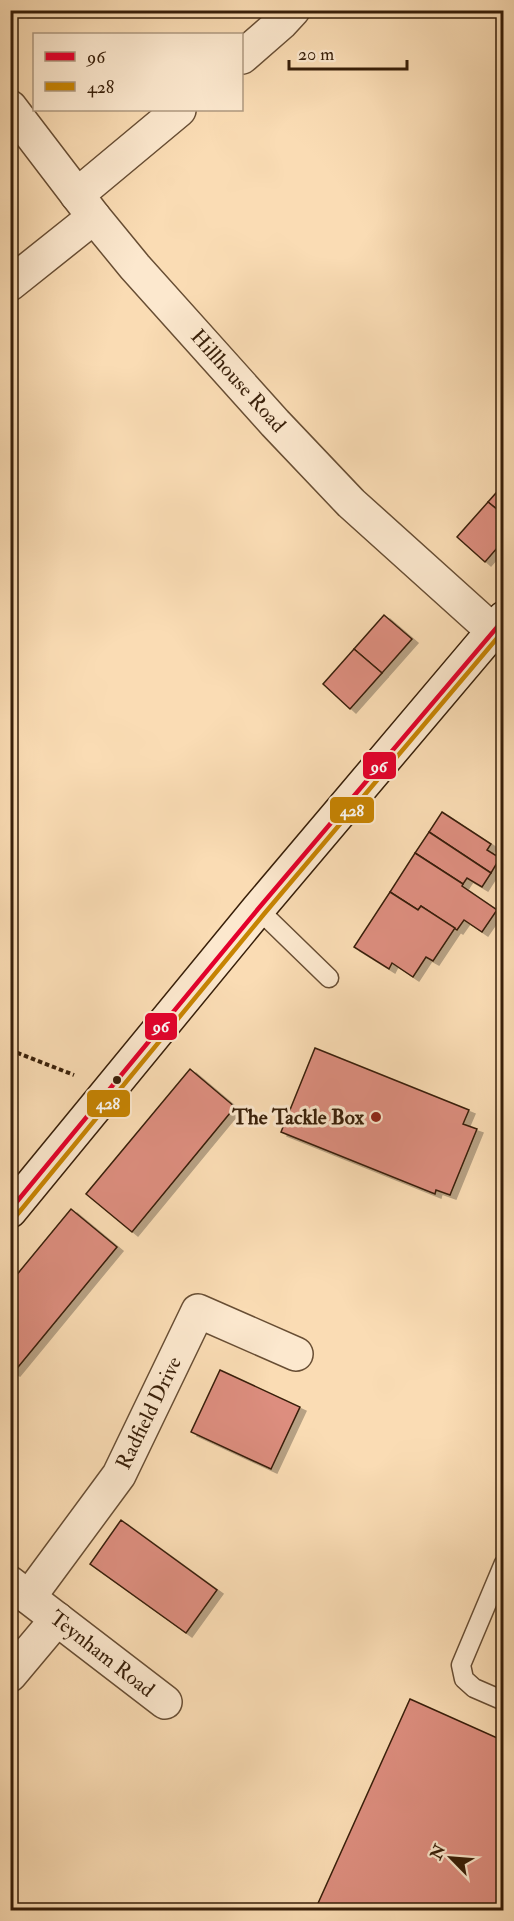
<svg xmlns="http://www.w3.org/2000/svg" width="514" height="1921" font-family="'IM FELL Double Pica',serif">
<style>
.building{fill:#dd8e7f;stroke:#381f09;stroke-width:1.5;filter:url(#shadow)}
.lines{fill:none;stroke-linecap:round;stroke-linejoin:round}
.lane-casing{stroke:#684e34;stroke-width:21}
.street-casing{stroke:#684e34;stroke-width:36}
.secondary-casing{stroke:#381f09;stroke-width:36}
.path{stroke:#381f09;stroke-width:4;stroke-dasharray:4.5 3;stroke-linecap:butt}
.lane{stroke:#fce8ce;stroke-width:18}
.street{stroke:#fce8ce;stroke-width:33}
.secondary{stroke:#fce8ce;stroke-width:33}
.bus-1-casing{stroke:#fce8ce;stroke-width:9}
.bus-2-casing{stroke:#fce8ce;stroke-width:9}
.bus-1{stroke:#e4002b;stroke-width:4.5}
.bus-2{stroke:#c78402;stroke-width:4.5}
.bus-dot{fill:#381f09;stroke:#fce8ce;stroke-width:2}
.poi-dot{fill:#8f2418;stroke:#fce8ce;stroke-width:2}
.labels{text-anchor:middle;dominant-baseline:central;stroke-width:6;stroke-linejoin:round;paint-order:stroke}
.street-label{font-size:21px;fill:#381f09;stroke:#fce8ce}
.poi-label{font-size:21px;font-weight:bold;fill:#381f09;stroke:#fce8ce;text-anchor:end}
.line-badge{stroke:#fce8ce;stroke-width:2}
.badge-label{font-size:16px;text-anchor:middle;font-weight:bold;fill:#fff}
</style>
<defs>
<filter id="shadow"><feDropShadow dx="6" dy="4" stdDeviation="0" flood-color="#0004"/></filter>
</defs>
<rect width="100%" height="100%" fill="#fadcb4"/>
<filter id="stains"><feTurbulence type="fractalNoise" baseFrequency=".00333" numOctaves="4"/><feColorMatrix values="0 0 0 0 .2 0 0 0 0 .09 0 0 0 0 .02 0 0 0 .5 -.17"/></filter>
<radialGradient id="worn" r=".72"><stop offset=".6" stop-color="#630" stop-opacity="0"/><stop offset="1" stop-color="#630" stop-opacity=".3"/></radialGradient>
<g class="building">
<polygon points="504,484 504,515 488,502"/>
<polygon points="488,502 504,515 504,540 485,562 457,537"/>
<polygon points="384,615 412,639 382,673 354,649"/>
<polygon points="354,649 382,673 350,709 323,684"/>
<polygon points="442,812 491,844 487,850 500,858 491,873 429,832"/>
<polygon points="429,832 491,873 482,887 467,878 463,884 415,853"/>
<polygon points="415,853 463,884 462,886 497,910 482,932 464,920 457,930 421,906 418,910 390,892"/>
<polygon points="390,892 418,910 421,906 455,928 433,961 426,957 413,977 392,963 389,969 354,947"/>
<polygon points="315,1048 469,1110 463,1124 477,1129 450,1195 436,1190 435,1194 281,1132"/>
<polygon points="190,1069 235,1107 132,1232 86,1194"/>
<polygon points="71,1209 117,1247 14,1372 10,1370 10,1283"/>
<polygon points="220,1370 300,1407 271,1469 191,1432"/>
<polygon points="121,1520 217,1590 186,1633 90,1564"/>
<polygon points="410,1699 504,1741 504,1910 315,1910"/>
</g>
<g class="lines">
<defs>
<g id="lane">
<polyline points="258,909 329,978"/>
<polyline points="504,1563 461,1665 464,1679 474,1688 504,1701"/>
</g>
<g id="street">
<polyline points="242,57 281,23 293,10"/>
<polyline points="10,107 94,217 135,267 275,423 351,503 492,630"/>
<polyline points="77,195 179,110"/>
<polyline points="10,284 94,217"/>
<polyline points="10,1583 165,1702"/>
<polyline points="29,1597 119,1475 198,1311 296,1354"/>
<polyline points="10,1675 57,1619"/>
</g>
<polyline id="secondary" points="10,1211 258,909 504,618"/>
</defs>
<use href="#lane" class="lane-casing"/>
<use href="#street" class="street-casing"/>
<use href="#secondary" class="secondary-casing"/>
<polyline class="path" points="10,1050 74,1075"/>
<use href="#lane" class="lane"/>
<use href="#street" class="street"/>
<use href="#secondary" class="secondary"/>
<defs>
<polyline id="bus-1" points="10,1210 258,909 504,619"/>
<polyline id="bus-2" points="16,1216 264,914 504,630"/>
</defs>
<use href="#bus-1" class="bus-1-casing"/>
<use href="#bus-2" class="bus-2-casing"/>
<use href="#bus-1" class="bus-1"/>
<use href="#bus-2" class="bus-2"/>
</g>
<circle class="bus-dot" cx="117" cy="1080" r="5"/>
<circle class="poi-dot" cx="376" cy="1117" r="6"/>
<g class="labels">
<g class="street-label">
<text transform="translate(238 381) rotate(48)">Hillhouse Road</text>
<text transform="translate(149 1413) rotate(-64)">Radfield Drive</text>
<text transform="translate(102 1654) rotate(38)">Teynham Road</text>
</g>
<g class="poi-label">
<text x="364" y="1117">The Tackle Box</text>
</g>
</g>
<g class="line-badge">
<rect x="362" y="751" width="35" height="29" rx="6" fill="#e4002b"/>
<rect x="329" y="796" width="46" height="28" rx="6" fill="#c78402"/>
<rect x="144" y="1012" width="34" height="29" rx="6" fill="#e4002b"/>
<rect x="86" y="1089" width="45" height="29" rx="6" fill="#c78402"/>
</g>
<g class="badge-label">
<text x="379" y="772">96</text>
<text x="352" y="816">428</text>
<text x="161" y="1032">96</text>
<text x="108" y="1109">428</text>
</g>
<rect width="514" height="1921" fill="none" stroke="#fadcb4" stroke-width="36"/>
<rect x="12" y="12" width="490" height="1897" fill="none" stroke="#381f09" stroke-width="3"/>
<rect x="18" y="18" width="478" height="1885" fill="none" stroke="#381f09" stroke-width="1.5"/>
<rect x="33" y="33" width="210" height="78" fill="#fce8ce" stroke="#ae987f" stroke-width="1.5"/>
<rect x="45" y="52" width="30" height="9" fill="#e4002b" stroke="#ae987f" stroke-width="1.5"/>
<text x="87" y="63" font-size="18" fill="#381f09">96</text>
<rect x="45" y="82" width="30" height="9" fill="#c78402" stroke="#ae987f" stroke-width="1.5"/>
<text x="87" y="93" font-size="18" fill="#381f09">428</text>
<g transform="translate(451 1858) rotate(295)" stroke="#fce8ce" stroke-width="4.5" paint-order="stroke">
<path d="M0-4.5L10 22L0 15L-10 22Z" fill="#381f09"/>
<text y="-9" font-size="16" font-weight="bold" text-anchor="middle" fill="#381f09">N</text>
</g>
<path d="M289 60v9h118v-9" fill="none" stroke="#381f09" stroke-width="3"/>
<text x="298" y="60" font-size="18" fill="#381f09" stroke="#fce8ce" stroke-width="4.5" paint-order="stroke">20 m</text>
<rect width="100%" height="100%" filter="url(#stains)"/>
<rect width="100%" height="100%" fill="url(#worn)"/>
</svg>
